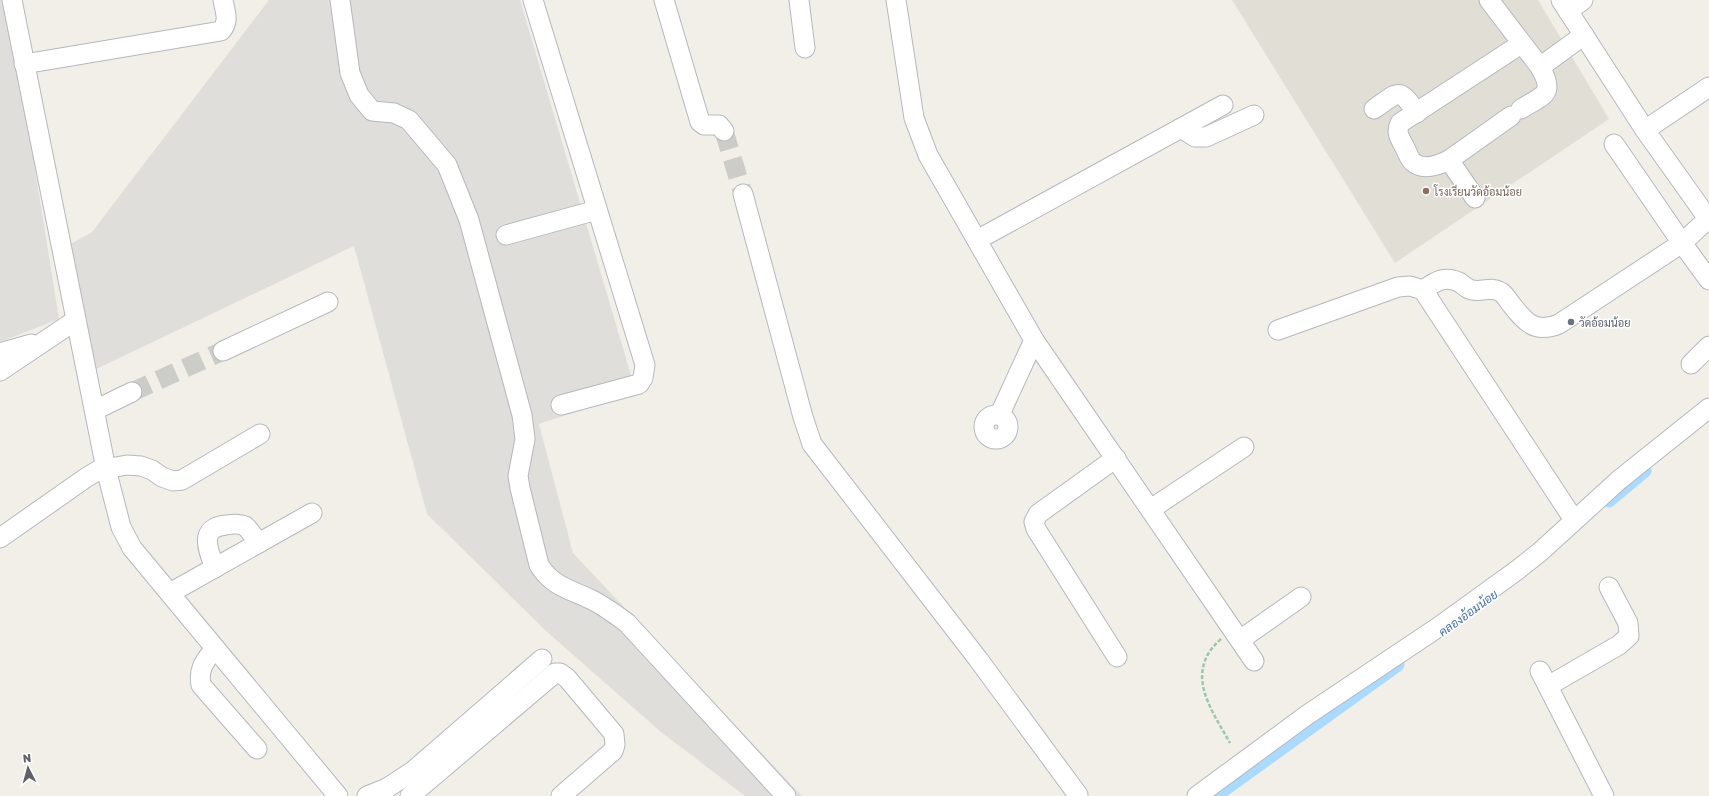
<svg xmlns="http://www.w3.org/2000/svg" width="1709" height="796" font-family="'Golos Text',Sarabun,sans-serif">
<style>
.industrial{fill:#e0deda}
.education{fill:#e1ded6}
.lines{fill:none;stroke-linecap:round;stroke-linejoin:round}
.canal{stroke:#aadaff;stroke-width:13}
.minor-tunnel{stroke:#ccccc8;stroke-width:19;stroke-dasharray:19 10;stroke-linecap:butt}
.minor-casing{stroke:#b5b8bc;stroke-width:21}
.path{stroke:#9cc7a9;stroke-width:2.5;stroke-dasharray:4 2;stroke-linecap:butt}
.minor{stroke:#fff;stroke-width:19}
.education-dot{fill:#8d6e63;stroke:#fff;stroke-width:1.5}
.worship-dot{fill:#6b7280;stroke:#fff;stroke-width:1.5}
.labels{text-anchor:middle;dominant-baseline:central;stroke-width:3;stroke-linejoin:round;paint-order:stroke}
.education-label{font-size:11px;fill:#785e54;stroke:#fff;text-anchor:start}
.worship-label{font-size:11px;fill:#5b616d;stroke:#fff;text-anchor:start}
.water-label{font-size:12px;font-style:italic;fill:#4174aa;stroke:#fff}
</style>
<rect width="100%" height="100%" fill="#f1efe8"/>
<g class="industrial">
<polygon points="0,0 8,0 59,319 0,342"/>
<polygon points="269,0 520,0 636,392 539,424 573,553 802,796 745,796 661,732 546,631 427,514 354,246 90,372 65,247 92,232"/>
</g>
<polygon class="education" points="1232,0 1538,0 1609,119 1395,263"/>
<g class="lines">
<g class="canal">
<polyline points="1609,501 1645,471"/>
<polyline points="1216,796 1398,665"/>
</g>
<g class="minor-tunnel">
<polyline points="724,131 743,194"/>
<polyline points="132,392 223,351"/>
</g>
<defs>
<g id="minor">
<polyline points="12,0 106,469 121,527 132,548 338,796"/>
<path d="M340,0L350,73L359,95L372,111L394,113L409,120L447,165L469,220L522,415L525,439L518,476L520,488L539,565C552,586 569,589 590,599C603,605 615,614 627,623L786,796"/>
<polyline points="533,0 645,365 643,378 639,384 561,405"/>
<polyline points="664,0 700,122 704,125 719,125 724,131"/>
<polyline points="799,0 805,48"/>
<polyline points="896,0 914,118 928,155 1034,340 1254,661"/>
<polyline points="1489,0 1540,67 1584,35"/>
<polyline points="1561,0 1645,130 1709,220"/>
<polyline points="1568,11 1583,0"/>
<path d="M24,64L221,31C230,21 225,12 223,0"/>
<path d="M1374,109C1399,92 1398,86 1417,113"/>
<path d="M1521,109C1543,95 1556,95 1540,67"/>
<polyline points="1181,128 1195,137 1206,137 1254,115"/>
<polyline points="1645,130 1709,87"/>
<polyline points="1614,144 1682,243 1709,280"/>
<path d="M1449,160C1439,165 1423,171 1413,162C1409,159 1407,151 1404,146C1399,137 1396,132 1400,123L1521,44"/>
<polyline points="743,194 803,417 812,444 978,659 1078,795"/>
<polyline points="1475,198 1449,160 1511,116"/>
<polyline points="506,235 597,210"/>
<polyline points="977,240 1223,105"/>
<path d="M1423,290C1435,282 1444,275 1459,282C1462,284 1465,287 1469,289C1481,294 1489,285 1501,292C1505,295 1508,300 1511,304C1525,322 1535,334 1559,324L1682,243L1708,219"/>
<polyline points="1278,330 1398,287 1410,286 1423,290 1574,520"/>
<polyline points="223,351 328,302"/>
<polyline points="0,353 31,344"/>
<polyline points="1691,364 1709,346"/>
<polyline points="0,371 76,320"/>
<polyline points="95,410 132,392"/>
<polyline points="1000,414 1034,340"/>
<circle cx="996" cy="427" r="12"/>
<polyline points="1116,458 1038,514 1034,522 1036,529 1117,657"/>
<polyline points="1151,509 1244,447"/>
<polyline points="0,538 87,477 99,470 127,465 141,466 152,470 162,477 173,481 182,480 260,434"/>
<path d="M215,568C208,550 198,528 226,525C232,524 239,523 245,526C250,530 255,539 259,543"/>
<polyline points="170,593 312,513"/>
<polyline points="1240,640 1301,597"/>
<path d="M215,648C205,661 198,668 201,685L257,749"/>
<polyline points="1540,671 1604,796"/>
<polyline points="1548,686 1619,645 1629,636 1628,623 1609,587"/>
<polyline points="367,796 387,788 413,771 542,659"/>
<polyline points="410,796 555,673 560,673 567,678 614,734 615,745 613,751 561,796"/>
<polyline points="1197,796 1307,715 1437,628 1516,571 1540,552 1619,480 1709,408"/>
</g>
</defs>
<use href="#minor" class="minor-casing"/>
<path class="path" d="M1221,639C1183,672 1211,709 1230,743"/>
<use href="#minor" class="minor"/>
</g>
<circle class="education-dot" cx="1426" cy="191" r="4"/>
<circle class="worship-dot" cx="1571" cy="322" r="4"/>
<g class="labels">
<g class="education-label">
<text x="1434" y="191">โรงเรียนวัดอ้อมน้อย</text>
</g>
<g class="worship-label">
<text x="1579" y="322">วัดอ้อมน้อย</text>
</g>
<g class="water-label">
<text transform="translate(1468 613) rotate(-36)">คลองอ้อมน้อย</text>
</g>
</g>
<g transform="translate(28 768) rotate(354)" stroke="#ffffff" stroke-width="3" paint-order="stroke">
<path d="M0-3L7 15L0 10L-7 15Z" fill="#5f6368"/>
<text y="-6" font-size="11" font-weight="bold" text-anchor="middle" fill="#5f6368">N</text>
</g>
</svg>
